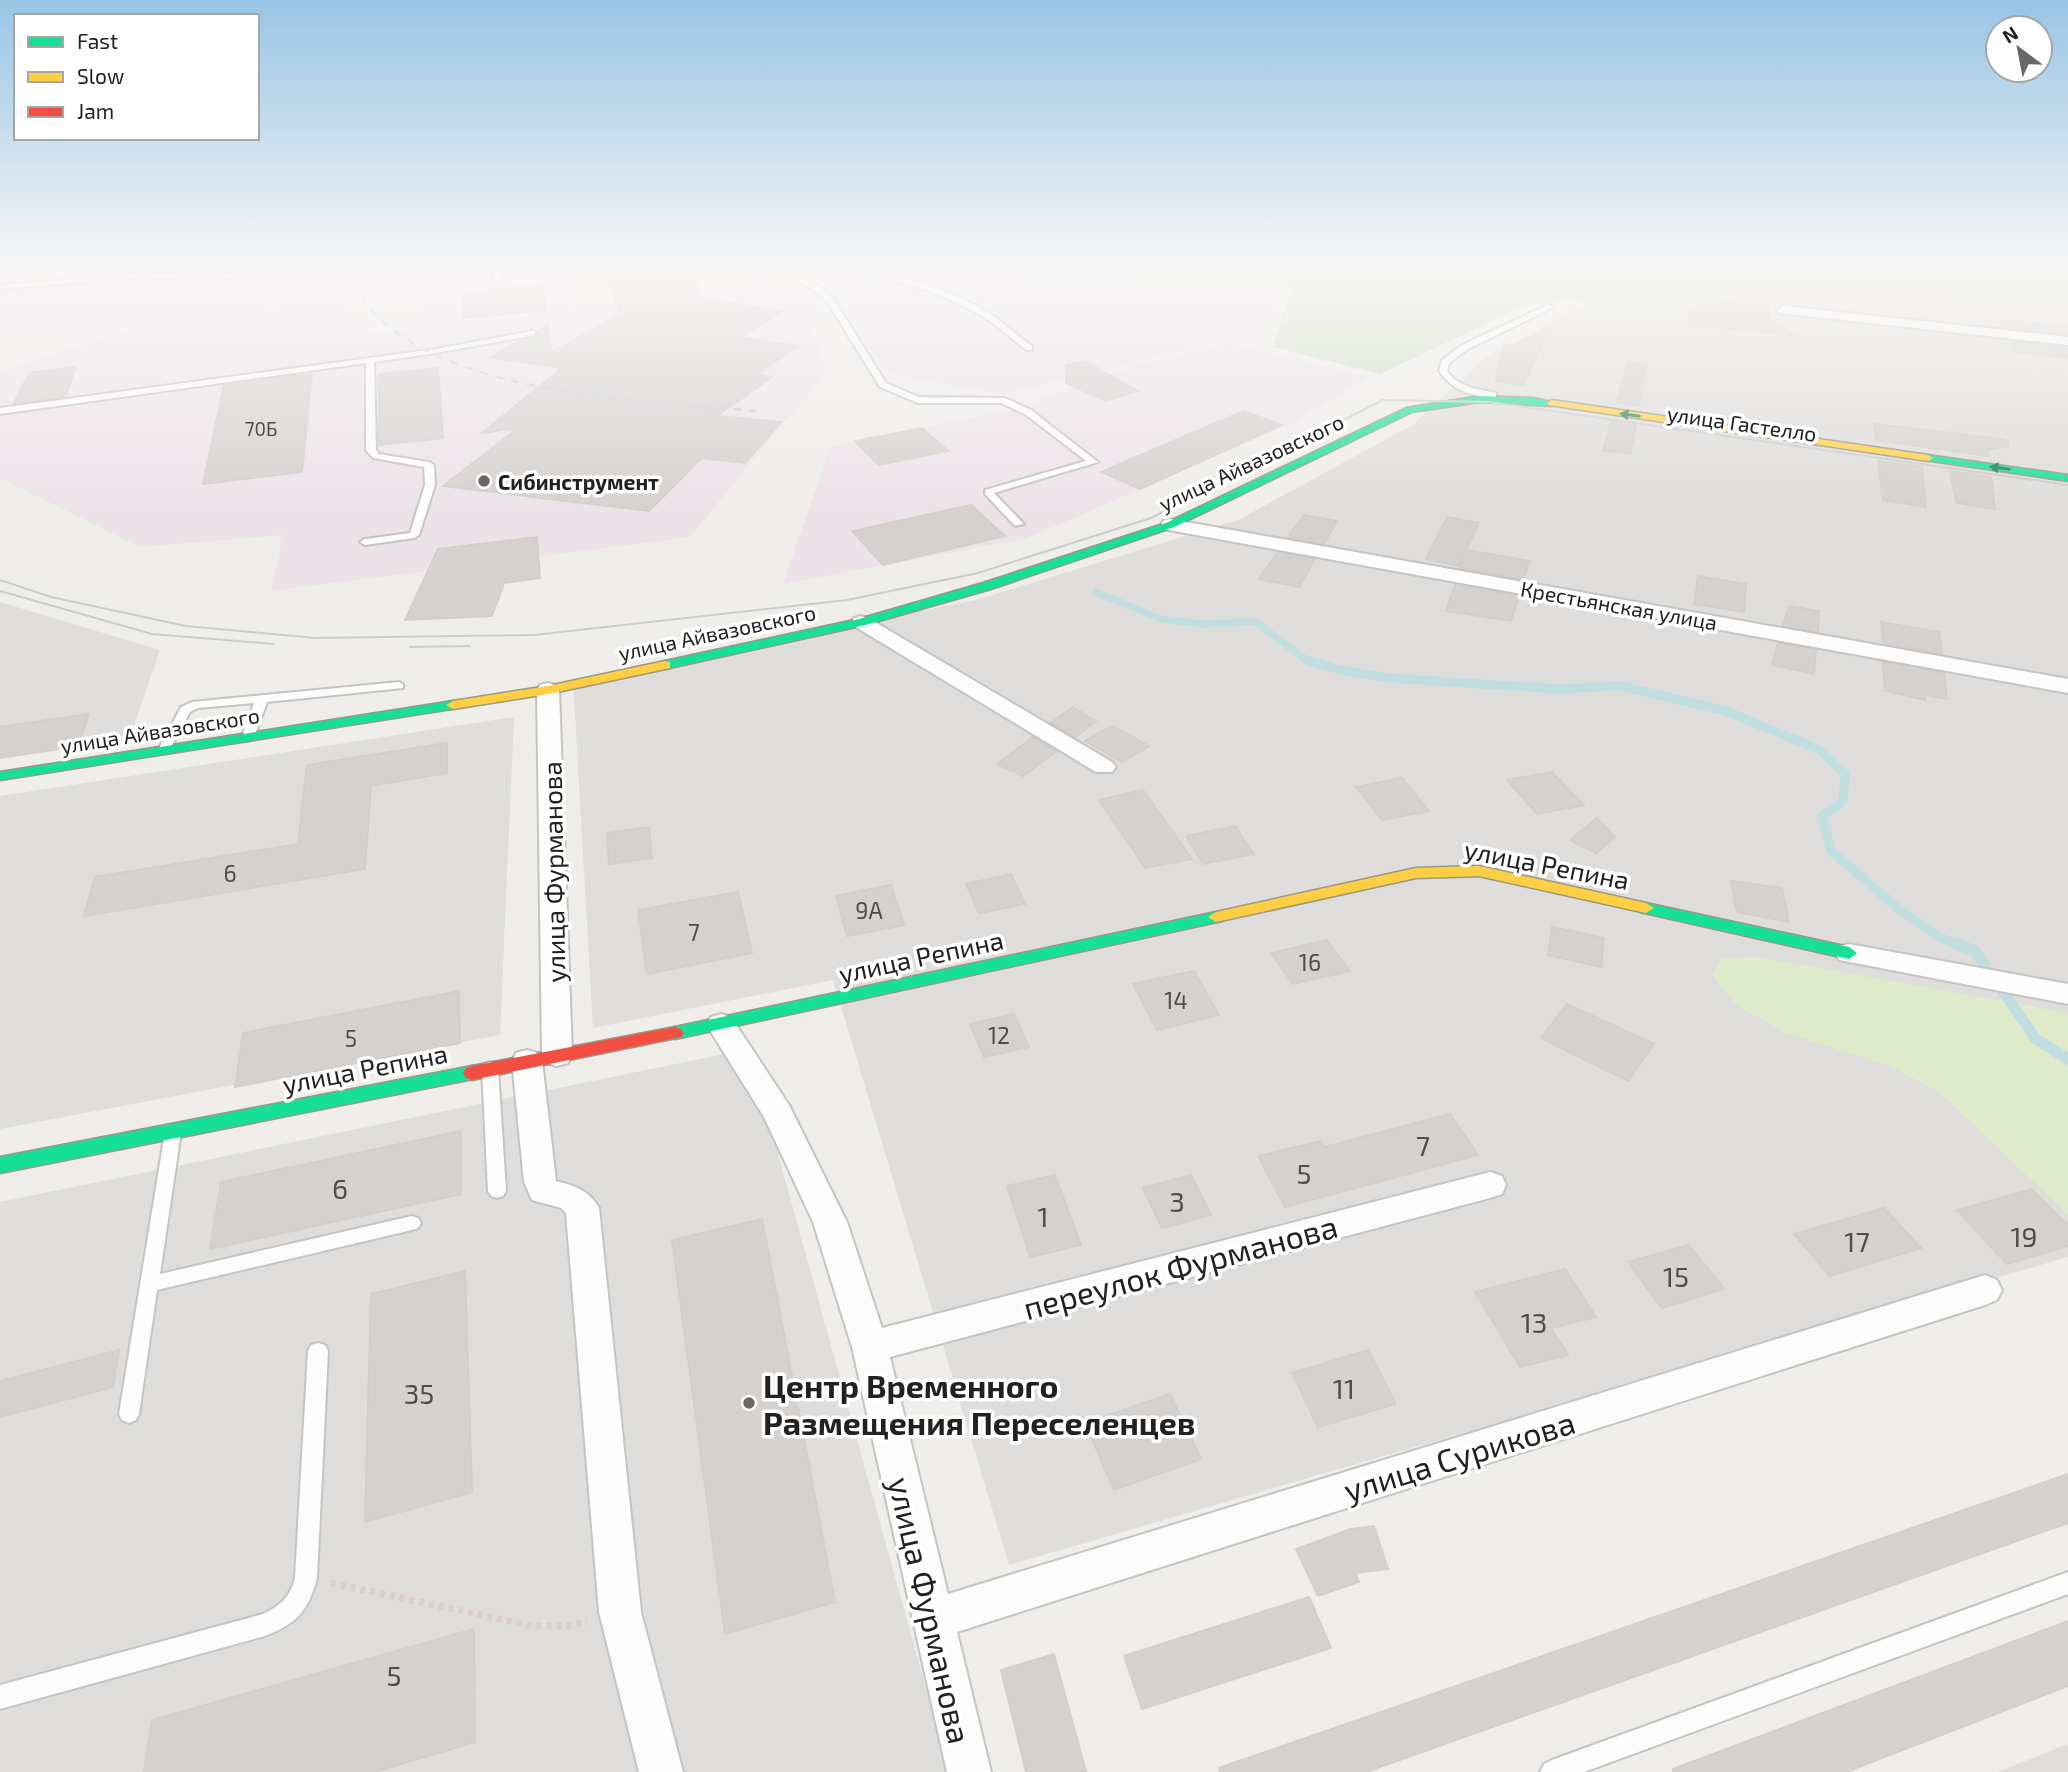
<svg xmlns="http://www.w3.org/2000/svg" width="2068" height="1772" font-family="'Exo 2',sans-serif">
<style>
.residential{fill:#dedddb}
.industrial{fill:#ece3e9}
.grass{fill:#dfeacb}
.forest{fill:#cddbc1}
.lines{fill:none;stroke-linecap:round;stroke-linejoin:round}
.stream-far2{stroke:#c0dde0;stroke-width:7}
.stream-far1{stroke:#c0dde0;stroke-width:9}
.stream{stroke:#c0dde0;stroke-width:11}
.building{fill:#d4d1cf;stroke:#d2cecb;stroke-width:2}
.lane-casing{stroke:#c5c4c2;stroke-width:4}
.street-casing{stroke:#c5c4c2;stroke-width:4}
.fast-casing{stroke:#999883;stroke-width:3}
.slow-casing{stroke:#999883;stroke-width:3}
.jam-casing{stroke:#999883;stroke-width:3}
.path-far1{stroke:#dbcdcd;stroke-width:2.5;stroke-dasharray:2 2;stroke-linecap:butt}
.path{stroke:#dbcdcd;stroke-width:7;stroke-dasharray:5 5;stroke-linecap:butt}
.lane{fill:#fdfcfc;fill-rule:evenodd}
.street{fill:#fdfcfc;fill-rule:evenodd}
.fast{fill:#16e098;fill-rule:evenodd}
.slow{fill:#ffcf43;fill-rule:evenodd}
.jam{fill:#f24e42;fill-rule:evenodd}
.tram{stroke:#cbcbcb;stroke-width:2}
.rail{stroke:#cbcbcb;stroke-width:2.5;stroke-dasharray:8 8;stroke-linecap:butt}
.oneway{fill:#1c805c}
.poi-dot{fill:#696867;stroke:#fff;stroke-width:2.5}
.labels{text-anchor:middle;dominant-baseline:central;stroke-width:7;stroke-linejoin:round;paint-order:stroke}
.far-number-label{font-size:19px;fill:#4e4d4c}
.far-street-label{font-size:21px;fill:#212121;stroke:#fff}
.far-poi-label{font-size:21px;font-weight:bold;fill:#212121;stroke:#fff;text-anchor:start}
.number-label{font-size:23px;fill:#4e4d4c}
.street-label{font-size:26px;fill:#212121;stroke:#fff}
.near-number-label{font-size:28px;fill:#4e4d4c}
.near-street-label{font-size:32px;fill:#212121;stroke:#fff}
.near-poi-label{font-size:32px;font-weight:bold;fill:#212121;stroke:#fff;text-anchor:start}
</style>
<rect width="100%" height="100%" fill="#efedea"/>
<g class="residential">
<polygon points="1663,264 2068,264 2068,1090 1902,1057 2068,1212 2068,1257 1009,1565 833,980 593,1028 573,680 976,600 1238,520 1414,424 1484,358"/>
<polygon points="0,602 160,650 131,734 0,755"/>
<polygon points="514,717 500,1035 0,1129 0,796"/>
<polygon points="749,1049 949,1772 0,1772 0,1202"/>
<polygon points="2068,1744 2068,1772 1998,1772"/>
</g>
<g class="industrial">
<polygon points="0,264 636,264 560,273 569,309 435,323 421,288 0,335"/>
<polygon points="850,264 1090,286 1280,290 1263,332 1002,394 886,373 836,295 810,272"/>
<polygon points="764,286 810,301 809,322 826,371 690,537 271,591 283,535 139,547 0,478 0,372 154,323 336,306 357,335 628,305"/>
<polygon points="1229,343 1367,377 1295,422 1028,538 783,584 830,447 1012,410 1139,364"/>
</g>
<polygon class="grass" points="1758,957 2068,1013 2068,1215 1941,1093 1890,1066 1785,1033 1737,1005 1712,976 1722,959"/>
<polygon class="forest" points="947,264 2068,264 2068,300 1969,289 1810,277 1765,278 1723,284 1706,295 1657,309 1619,310 1569,300 1524,306 1380,374 1273,347 1292,286 1092,281"/>
<g class="lines">
<polyline class="stream-far2" points="1096,592 1161,619 1203,624 1256,622 1309,662"/>
<polyline class="stream-far1" points="1306,660 1337,669 1389,678 1558,689 1621,686 1726,711 1820,750 1845,774 1843,801 1822,816 1831,851 1899,909 1941,938 1961,946"/>
<polyline class="stream" points="1957,944 1975,951 2036,1039 2068,1059"/>
</g>
<g class="building">
<polygon points="689,266 703,299 783,311 742,337 798,346 757,374 772,377 717,416 781,422 745,463 702,458 649,511 443,486 518,428 482,433 562,368 491,357 521,340 535,338 538,331 548,325 551,353 620,314 607,274"/>
<polygon points="543,285 546,310 463,318 463,293"/>
<polygon points="1735,302 1743,306 1769,305 1769,320 1795,335 1689,325 1689,310 1700,309 1697,306"/>
<polygon points="2004,320 2068,326 2068,334 2006,328"/>
<polygon points="1548,328 1524,385 1495,381 1504,345 1514,346"/>
<polygon points="2011,341 2068,348 2068,358 2014,352"/>
<polygon points="1085,361 1138,391 1106,401 1066,383 1066,365"/>
<polygon points="1628,361 1647,365 1639,406 1616,403"/>
<polygon points="76,367 65,397 14,403 29,373"/>
<polygon points="438,368 443,438 379,445 379,374"/>
<polygon points="312,374 302,472 203,484 224,385"/>
<polygon points="1243,411 1282,425 1140,489 1101,472"/>
<polygon points="1611,422 1636,425 1630,454 1603,450"/>
<polygon points="1874,424 1986,437 2008,441 2008,446 1987,450 1988,456 1876,440"/>
<polygon points="922,428 948,451 879,465 855,441"/>
<polygon points="1878,461 1922,467 1926,507 1883,500"/>
<polygon points="1949,471 1991,477 1995,509 1957,503"/>
<polygon points="971,505 1005,536 883,565 852,531"/>
<polygon points="1304,515 1337,521 1324,544 1288,537"/>
<polygon points="1447,517 1479,523 1466,550 1530,561 1524,579 1460,568 1465,553 1459,566 1426,559"/>
<polygon points="537,537 540,578 504,583 492,616 405,620 438,549"/>
<polygon points="1278,552 1315,559 1299,587 1259,579"/>
<polygon points="1698,576 1746,584 1744,612 1694,604"/>
<polygon points="1455,585 1519,596 1511,621 1446,611"/>
<polygon points="1789,606 1819,611 1818,632 1783,626"/>
<polygon points="1881,622 1939,632 1942,654 1883,643"/>
<polygon points="1778,643 1816,650 1814,674 1772,665"/>
<polygon points="1883,662 1944,673 1947,699 1925,695 1925,700 1885,691"/>
<polygon points="1073,707 1096,721 1075,737 1051,723"/>
<polygon points="89,714 78,746 0,758 0,727"/>
<polygon points="1112,726 1149,746 1122,762 1085,741"/>
<polygon points="1033,737 1057,751 1023,776 997,764"/>
<polygon points="447,743 447,773 371,786 365,869 84,916 95,877 298,844 307,765"/>
<polygon points="1552,772 1584,805 1537,814 1507,780"/>
<polygon points="1402,778 1429,811 1382,820 1356,787"/>
<polygon points="1143,790 1192,859 1145,868 1099,800"/>
<polygon points="1597,818 1615,837 1596,853 1570,840"/>
<polygon points="1235,826 1254,854 1203,864 1186,836"/>
<polygon points="649,827 652,858 609,864 607,833"/>
<polygon points="1011,874 1025,904 979,913 966,884"/>
<polygon points="1731,881 1782,888 1789,922 1737,912"/>
<polygon points="891,885 904,925 847,936 836,896"/>
<polygon points="738,892 752,953 647,974 638,910"/>
<polygon points="1552,927 1604,938 1601,967 1548,955"/>
<polygon points="1327,940 1350,971 1293,984 1271,953"/>
<polygon points="1194,971 1219,1015 1157,1030 1133,984"/>
<polygon points="459,991 460,1043 235,1087 243,1033"/>
<polygon points="1567,1004 1654,1044 1628,1081 1541,1038"/>
<polygon points="1014,1014 1029,1047 984,1057 970,1024"/>
<polygon points="1450,1114 1478,1155 1285,1207 1258,1156 1321,1141 1325,1147"/>
<polygon points="461,1131 461,1194 210,1249 221,1182"/>
<polygon points="1055,1175 1081,1245 1030,1257 1007,1186"/>
<polygon points="1191,1175 1211,1215 1162,1228 1143,1188"/>
<polygon points="2032,1189 2068,1225 2068,1246 2007,1264 1957,1210"/>
<polygon points="1884,1208 1921,1248 1830,1276 1794,1234"/>
<polygon points="762,1219 835,1602 725,1634 672,1240"/>
<polygon points="1689,1245 1724,1289 1662,1308 1628,1262"/>
<polygon points="1565,1269 1596,1317 1551,1328 1568,1355 1520,1367 1475,1292"/>
<polygon points="465,1271 472,1492 365,1522 371,1294"/>
<polygon points="119,1350 113,1387 0,1417 0,1381"/>
<polygon points="1368,1350 1396,1404 1318,1427 1292,1373"/>
<polygon points="1170,1394 1201,1459 1114,1490 1085,1423"/>
<polygon points="2068,1474 2068,1523 1366,1772 1220,1772 1219,1768"/>
<polygon points="1374,1526 1388,1569 1355,1573 1359,1582 1318,1596 1296,1549 1351,1529"/>
<polygon points="1309,1597 1331,1648 1142,1709 1124,1656"/>
<polygon points="2068,1621 2068,1686 1846,1772 1673,1772 1673,1769"/>
<polygon points="474,1629 475,1742 374,1772 144,1772 152,1720"/>
<polygon points="1054,1654 1086,1772 1026,1772 1001,1670"/>
</g>
<g class="lines">
<defs>
<g id="lane">
<polygon points="345,264 373,264 204,280 145,277 0,289 0,285 145,273 204,276"/>
<polygon points="496,264 504,264 500,282 496,284 492,282"/>
<path d="M769,264C842,264 924,273 989,313C1004,323 1017,336 1032,346V350H1026C1012,339 999,326 983,317C925,280 854,271 786,267L797,271L831,295L886,383L919,397L1005,398L1031,410L1098,462L994,493L1024,524L1015,526L985,494V490L1086,461L1025,414L1001,403H918L880,387L825,298L791,275Z"/>
<path d="M1547,305L1554,307L1468,349L1449,363L1447,371C1460,388 1477,389 1496,393V397C1473,398 1452,390 1439,371L1442,360L1462,345Z"/>
<polygon points="532,331 535,331 535,335 436,353 374,362 376,450 379,454 429,462 434,465 435,485 419,535 414,538 365,545 360,542 365,539 410,533 425,485 424,467 373,458 366,450 366,363 0,414 0,408 436,349"/>
<polygon points="399,682 403,684 403,688 267,702 254,737 248,741 242,737 254,703 198,708 190,712 168,753 160,753 158,750 181,707 192,702"/>
<polygon points="490,1062 496,1064 498,1068 506,1191 503,1196 497,1198 491,1196 488,1191 482,1068 484,1064"/>
<polygon points="173,1126 179,1127 181,1132 160,1274 412,1216 418,1218 421,1223 418,1228 412,1230 157,1290 139,1414 136,1420 129,1423 122,1420 119,1414 165,1132 167,1127"/>
<path d="M318,1343L325,1345L328,1351L317,1578C308,1612 297,1623 265,1636L0,1709V1685L263,1614C280,1606 290,1597 295,1578L308,1351L311,1345Z"/>
<polygon points="2068,1572 2068,1594 1584,1772 1540,1772 1544,1764 1552,1760"/>
</g>
<g id="street">
<polygon points="1784,306 2068,337 2068,345 1779,313 1777,310"/>
<polygon points="1170,519 2068,679 2068,693 1163,529 1161,525 1163,521"/>
<polygon points="861,616 868,618 1112,762 1116,767 1112,772 1096,772 854,626 851,622 854,618"/>
<polygon points="548,683 556,685 559,690 572,1055 568,1063 557,1066 546,1063 542,1055 537,690 540,685"/>
<polygon points="1849,944 2068,984 2068,1004 1839,960 1835,953 1839,946"/>
<polygon points="721,1014 731,1017 789,1105 847,1222 882,1328 1490,1172 1502,1176 1506,1185 1502,1194 1490,1198 890,1357 948,1594 1985,1275 1997,1280 2002,1290 1997,1300 1985,1305 957,1632 991,1772 947,1772 852,1347 813,1222 764,1117 706,1024 711,1017"/>
<path d="M527,1050L538,1053L542,1061L556,1181C575,1186 589,1190 599,1208L641,1612L683,1772H639L599,1612L566,1213L561,1208L532,1200L524,1182L512,1061L516,1053Z"/>
</g>
<g id="fast">
<polygon points="1480,396 1533,398 1557,403 1552,406 1480,402 1412,412 1174,527 991,589 865,625 665,669 659,665 665,661 859,619 983,583 1166,523 1406,408"/>
<polygon points="1928,455 2068,475 2068,481 1924,460 1923,458"/>
<polygon points="453,701 460,705 458,708 0,780 0,772"/>
<polygon points="1646,903 1849,947 1857,953 1849,959 1640,912 1638,908 1640,904"/>
<polygon points="1216,912 1224,917 1222,921 675,1039 669,1037 666,1033 669,1029 675,1027"/>
<polygon points="472,1066 478,1068 481,1073 478,1078 0,1173 0,1157"/>
</g>
<g id="slow">
<polygon points="1552,400 1928,455 1933,458 1928,461 1549,405 1547,403"/>
<polygon points="665,661 670,662 670,668 548,694 453,709 446,705 453,701 548,686"/>
<polygon points="1479,866 1646,903 1654,908 1646,913 1479,876 1416,878 1216,922 1208,917 1216,912 1416,868"/>
</g>
<polygon id="jam" points="675,1027 681,1029 684,1033 681,1037 472,1080 466,1078 463,1073 466,1068 472,1066"/>
</defs>
<use href="#lane" class="lane-casing"/>
<use href="#street" class="street-casing"/>
<use href="#fast" class="fast-casing"/>
<use href="#slow" class="slow-casing"/>
<use href="#jam" class="jam-casing"/>
<polyline class="path-far1" points="1564,299 1628,264"/>
<polyline class="path" points="331,1583 533,1626 567,1626 587,1622"/>
<use href="#lane" class="lane"/>
<use href="#street" class="street"/>
<use href="#fast" class="fast"/>
<use href="#slow" class="slow"/>
<use href="#jam" class="jam"/>
<g class="tram">
<polyline points="0,580 51,597 186,626 315,638 534,635 847,600 978,573 1151,518 1383,400 1489,402 2068,485"/>
<polyline points="0,591 152,634 274,644"/>
<polyline points="410,647 470,646"/>
</g>
<g class="rail">
<path d="M354,264C358,277 362,299 371,309C447,396 646,401 756,411"/>
<path d="M952,264C1120,284 1286,284 1454,264"/>
</g>
</g>
<defs><path id="oneway-solid" d="M-6-.8H1V-3.2L6.5 0L1 3.2V.8H-6Z" transform="scale(1.75)"/></defs>
<g class="oneway">
<use href="#oneway-solid" transform="translate(1630 415) rotate(-172)"/>
<use href="#oneway-solid" transform="translate(2000 468) rotate(-172)"/>
</g>
<linearGradient id="sky" x2="0" y2="1"><stop stop-color="#98c4e5"/><stop offset="0.52" stop-color="#f8f7f6"/><stop offset="1" stop-color="#f8f7f6" stop-opacity="0"/></linearGradient>
<rect width="2068" height="512" fill="url(#sky)"/>
<g class="poi-dot">
<circle cx="484" cy="481" r="7"/>
<circle cx="749" cy="1403" r="7"/>
</g>
<g class="labels">
<g class="far-number-label">
<text x="261" y="428">70Б</text>
</g>
<g class="far-street-label">
<text transform="translate(1742 423) rotate(8)">улица Гастелло</text>
<text transform="translate(1251 462) rotate(-25)">улица Айвазовского</text>
<text transform="translate(1619 605) rotate(10)">Крестьянская улица</text>
<text transform="translate(717 632) rotate(-12)">улица Айвазовского</text>
<text transform="translate(160 730) rotate(-9)">улица Айвазовского</text>
</g>
<g class="far-poi-label">
<text x="498" y="481">Сибинструмент</text>
</g>
<g class="number-label">
<text x="230" y="873">6</text>
<text x="869" y="910">9А</text>
<text x="694" y="932">7</text>
<text x="1310" y="962">16</text>
<text x="1176" y="1000">14</text>
<text x="999" y="1035">12</text>
<text x="351" y="1038">5</text>
</g>
<g class="street-label">
<text transform="translate(1547 864) rotate(11)">улица Репина</text>
<text transform="translate(553 872) rotate(-91)">улица Фурманова</text>
<text transform="translate(921 956) rotate(-12)">улица Репина</text>
<text transform="translate(365 1068) rotate(-11)">улица Репина</text>
</g>
<g class="near-number-label">
<text x="1423" y="1145">7</text>
<text x="1304" y="1173">5</text>
<text x="340" y="1188">6</text>
<text x="1177" y="1201">3</text>
<text x="1043" y="1216">1</text>
<text x="2024" y="1236">19</text>
<text x="1857" y="1241">17</text>
<text x="1676" y="1276">15</text>
<text x="1534" y="1322">13</text>
<text x="1344" y="1388">11</text>
<text x="419" y="1393">35</text>
<text x="394" y="1675">5</text>
</g>
<g class="near-street-label">
<text transform="translate(1180 1266) rotate(-15)">переулок Фурманова</text>
<text transform="translate(1459 1455) rotate(-17)">улица Сурикова</text>
<text transform="translate(931 1610) rotate(77)">улица Фурманова</text>
</g>
<g class="near-poi-label">
<text x="763" y="1385">Центр Временного<tspan x="763" dy="37">Размещения Переселенцев</tspan></text>
</g>
</g>
<rect x="14" y="14" width="245" height="126" fill="#ffffff" stroke="#a6a6a6" stroke-width="2"/>
<rect x="28" y="37" width="35" height="10" fill="#16e098" stroke="#a6a6a6" stroke-width="2"/>
<text x="77" y="49" font-size="21" fill="#212121">Fast</text>
<rect x="28" y="72" width="35" height="10" fill="#ffcf43" stroke="#a6a6a6" stroke-width="2"/>
<text x="77" y="84" font-size="21" fill="#212121">Slow</text>
<rect x="28" y="107" width="35" height="10" fill="#f24e42" stroke="#a6a6a6" stroke-width="2"/>
<text x="77" y="119" font-size="21" fill="#212121">Jam</text>
<g transform="translate(2019 49) rotate(328)"><circle r="33" fill="#ffffff" stroke="#a6a6a6" stroke-width="2"/>
<path d="M0-5L12 26L0 18L-12 26Z" fill="#696867"/>
<text y="-10" font-size="19" font-weight="bold" text-anchor="middle" fill="#212121">N</text>
</g>
</svg>
